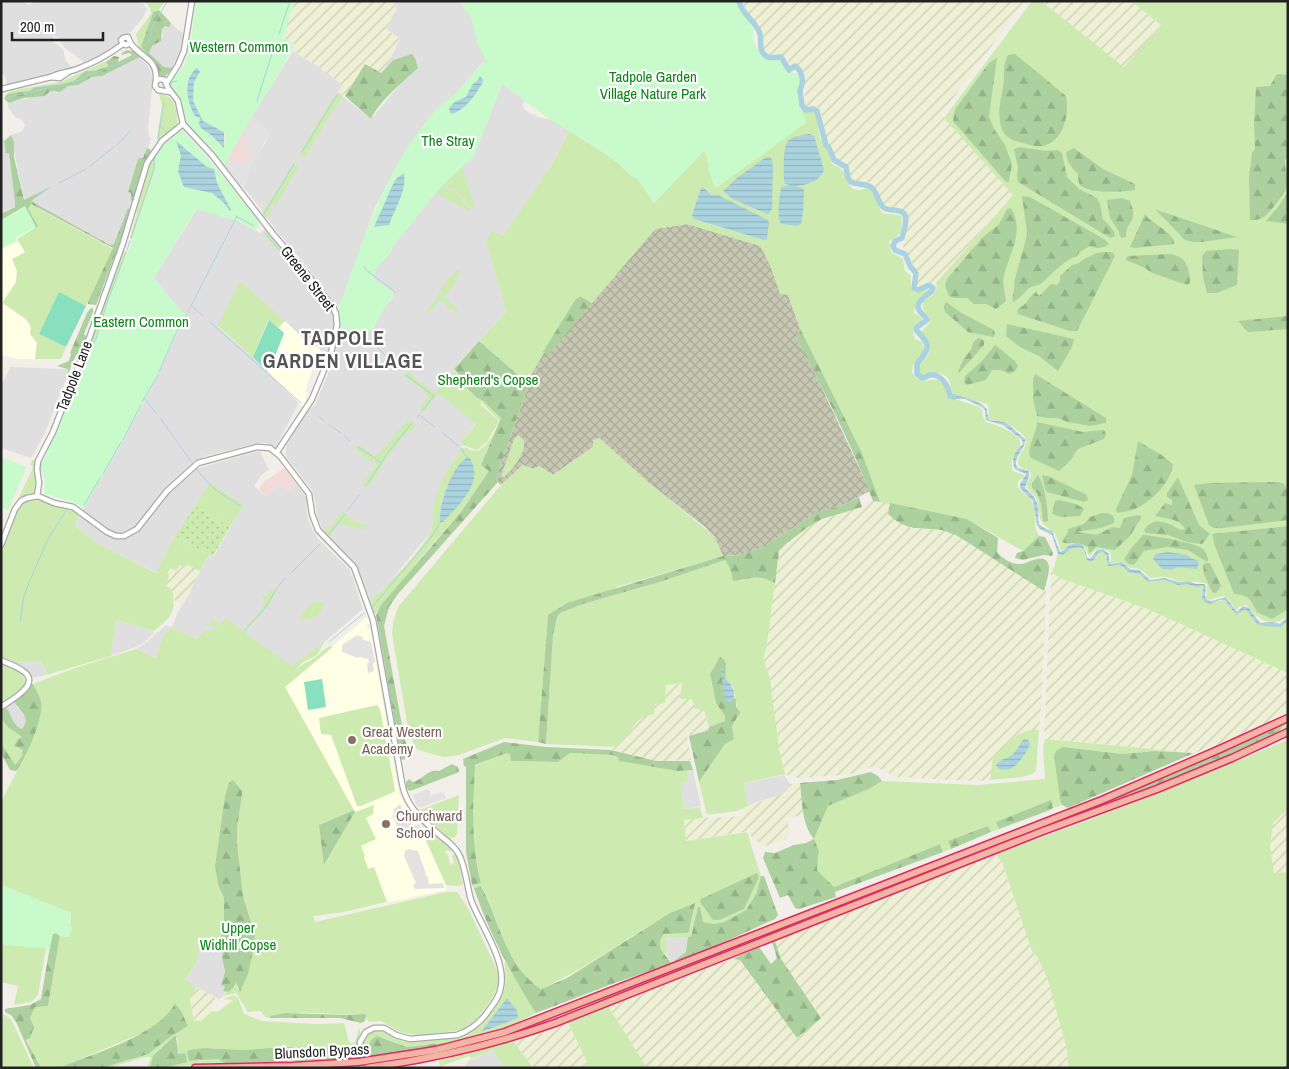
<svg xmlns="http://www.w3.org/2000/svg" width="1289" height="1069" font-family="'Archivo Narrow',sans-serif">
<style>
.residential{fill:#e0dfdf}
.commercial{fill:#f2dad9}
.education{fill:#ffffe5}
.construction{fill:url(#construction-cross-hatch)}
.farmland{fill:url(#farmland-furrows)}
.grass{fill:#cdebb0;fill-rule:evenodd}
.forest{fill:url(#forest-firs)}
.park{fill:#c8facc;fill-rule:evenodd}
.garden{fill:url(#garden-dots)}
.pitch{fill:#88e0be}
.parking{fill:#e2e2e2}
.water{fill:url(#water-rules)}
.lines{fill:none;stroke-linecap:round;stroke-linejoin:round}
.stream{stroke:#aad3df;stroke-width:1}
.river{stroke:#aad3df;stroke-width:5.5}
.tertiary-casing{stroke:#a9a9a9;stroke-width:7}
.trunk-casing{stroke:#dc2a67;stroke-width:9}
.tertiary{stroke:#fff;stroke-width:4.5}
.trunk{stroke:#f2b4a3;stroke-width:6}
.trunk-bridge-casing{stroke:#dc2a67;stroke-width:9;stroke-linecap:butt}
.trunk-bridge{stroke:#f2b4a3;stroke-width:6}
.education-dot{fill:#8d6e63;stroke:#fff;stroke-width:2}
.labels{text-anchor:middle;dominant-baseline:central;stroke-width:4.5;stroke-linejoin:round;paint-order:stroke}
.park-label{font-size:15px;fill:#0c8416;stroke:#fff}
.street-label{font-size:15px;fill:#222;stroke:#fff}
.education-label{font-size:15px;fill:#785e54;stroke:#fff;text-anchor:start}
.district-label{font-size:20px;font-weight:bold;letter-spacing:1px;fill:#555;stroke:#fff}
</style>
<defs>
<pattern id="construction-cross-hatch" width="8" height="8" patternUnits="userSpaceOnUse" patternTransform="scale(1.25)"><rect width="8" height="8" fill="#c7c7b4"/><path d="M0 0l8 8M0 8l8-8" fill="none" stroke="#abab9a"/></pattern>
<pattern id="farmland-furrows" width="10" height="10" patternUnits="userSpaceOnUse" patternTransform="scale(1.25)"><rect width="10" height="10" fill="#eef0d5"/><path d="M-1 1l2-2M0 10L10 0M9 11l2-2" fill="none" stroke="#ccceb7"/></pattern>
<pattern id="forest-firs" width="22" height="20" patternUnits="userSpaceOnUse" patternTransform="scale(1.25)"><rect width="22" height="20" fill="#add19e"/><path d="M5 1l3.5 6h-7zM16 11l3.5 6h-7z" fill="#95b388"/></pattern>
<pattern id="garden-dots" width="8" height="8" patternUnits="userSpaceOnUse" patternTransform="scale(1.25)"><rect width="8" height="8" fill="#cdebb0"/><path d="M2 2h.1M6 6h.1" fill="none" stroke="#b0c997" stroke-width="1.8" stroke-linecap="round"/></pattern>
<pattern id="water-rules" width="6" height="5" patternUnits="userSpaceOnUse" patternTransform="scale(1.25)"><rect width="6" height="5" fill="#aad3df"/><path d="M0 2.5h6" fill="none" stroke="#92b5bf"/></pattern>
</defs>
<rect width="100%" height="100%" fill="#f2efe9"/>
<g class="residential">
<polygon points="1,1 24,1 28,5 35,1 141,1 147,9 144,16 131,32 121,37 117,45 82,65 84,62 65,48 58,38 50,33 54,38 53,42 63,49 66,61 73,69 49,77 7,85 5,76 1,73"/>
<polygon points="396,1 459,1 467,13 470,12 477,42 486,61 481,64 456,94 435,111 406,150 375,207 343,297 338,307 305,264 278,233 268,219 264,216 261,209 243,187 251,164 270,135 253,115 293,51 316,65 343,85 338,92 371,119 418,63 414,56 393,60 387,66 400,39 385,28 397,9 394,3"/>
<polygon points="171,23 177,29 185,34 183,46 174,68 164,67 149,53 152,45 163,37 162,29 165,26 170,26"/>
<polygon points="140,57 150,69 153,80 148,129 149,137 151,138 132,203 118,243 110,245 61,218 31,201 32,199 24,200 11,135 22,131 25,125 21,119 16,118 9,109 7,103 47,94 51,91 57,93 68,86 82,83 92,77 102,76"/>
<polygon points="502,84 525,100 522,105 526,111 538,117 551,120 569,131 554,161 503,237 486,240 506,312 461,360 454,369 455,371 437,392 476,423 460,443 462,445 460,453 454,459 440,486 435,503 432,526 429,534 389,583 370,600 355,562 329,537 322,528 317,517 315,499 312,490 286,457 286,445 309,409 315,405 333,362 337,335 341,334 342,329 374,328 381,312 393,297 392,292 373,278 376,272 374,271 390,253 394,245 438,189 474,156"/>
<polygon points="1,138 4,141 6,153 9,153 15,204 15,206 1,214"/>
<polygon points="197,209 238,221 260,233 268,226 331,305 337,317 331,353 320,350 319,347 308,343 244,284 239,281 218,327 253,357 299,402 276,447 266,443 258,443 205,456 193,462 199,468 260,451 269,470 262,474 254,486 265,496 280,484 287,492 296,484 306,497 307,515 313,531 319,540 350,570 363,609 294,668 215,629 204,631 196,639 172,627 163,636 156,658 136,649 147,642 166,625 172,627 178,612 191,591 191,589 209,554 214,556 243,505 210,484 175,536 157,573 97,543 75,526 85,505 127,434 156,379 175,337 188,316 181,311 154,278"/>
<polygon points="11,367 68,369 67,376 45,433 31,458 1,448 1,385"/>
<polygon points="116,620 154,631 154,633 145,642 136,647 111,656"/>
<polygon points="23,660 40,661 45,667 46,675 31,678 27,670 18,664 18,661"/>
<polygon points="13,700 17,707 25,714 26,718 26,724 22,729 16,725 10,713 2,708"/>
<polygon points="687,770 693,770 701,806 684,809 679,783 689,781"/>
<polygon points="784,775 790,784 787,791 777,796 754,803 748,806 744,783"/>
<polygon points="666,937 691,937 688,957 671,963 667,955"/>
<polygon points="209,945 223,945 222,957 225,972 221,985 225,986 224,990 226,991 221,998 219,999 185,981 198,960 199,948"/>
<polygon points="493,1050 504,1068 464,1068 468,1061"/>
</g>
<g class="commercial">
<polygon points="253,115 270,135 264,142 251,164 242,187 224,165"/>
<polygon points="284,468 296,484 287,492 280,484 265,496 259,489 266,479 267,480"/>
</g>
<g class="education">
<polygon points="1,220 36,227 17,271 16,282 12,289 5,298 4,304 22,315 29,324 37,343 35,359 19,359 1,355"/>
<polygon points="285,321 308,343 319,348 320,350 305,390 308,394 306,396 306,404 303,407 267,371 268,362 274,359 284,333 278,328"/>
<polygon points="367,617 370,624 367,625 367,629 370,629 399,793 411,816 421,825 424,832 422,833 446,884 446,890 344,912 345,865 365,856 285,687"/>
</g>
<polygon class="construction" points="687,224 761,246 788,295 800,328 796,338 819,382 870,491 843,505 820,511 761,548 739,555 723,556 714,536 705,527 649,483 599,438 593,447 553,475 539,466 533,469 523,465 501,485 497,481 498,472 530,381 528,380 543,352 549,353 655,229"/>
<g class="farmland">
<polygon points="295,1 396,1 394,3 397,9 385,28 400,39 387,66 381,73 365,64 345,96 338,92 343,85 316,65 293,51 295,45 283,38"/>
<polygon points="742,1 1025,1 941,114 1013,195 936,283 928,282 918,288 916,287 915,285 918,272 911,265 909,256 903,248 907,214 903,209 889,210 885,208 882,205 876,189 870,182 855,183 850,177 846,165 835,159 826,136 821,111 817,107 808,108 805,107 805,75 803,71 797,64 790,65 787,59 782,55 772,56 768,55 764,51 763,36 760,29 746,12"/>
<polygon points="1041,1 1131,1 1161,25 1124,68"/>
<polygon points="873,501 890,503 888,514 893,519 911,528 941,530 956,535 1046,591 1042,695 1039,730 1024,731 993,757 990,780 973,781 896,777 876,767 871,767 851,774 831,776 797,778 785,774 779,749 770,678 763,658 766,650 779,551 787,543 808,527 822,519 862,507"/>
<polygon points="175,536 209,554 182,605 175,601 172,589 162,586"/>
<polygon points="1051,572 1062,579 1148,609 1288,673 1288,712 1220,744 1194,753 1045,739 1044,735"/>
<polygon points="682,683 692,699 704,710 709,730 687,736 691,760 656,761 612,750 628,734 632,726 646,716 654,714 655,704 666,685"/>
<polygon points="800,783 804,814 786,819 790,830 786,839 766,846 753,839 749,831 686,841 684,820 705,817 707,818 743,816 742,808 777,796 787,791 790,784"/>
<polygon points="1288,809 1288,872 1274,874 1270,847 1273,823"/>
<polygon points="996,854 1002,862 1032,951 1037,956 1047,977 1066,1045 1069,1068 647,1068 608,1006 733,959 740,960 797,1037 821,1017 781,959 775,941"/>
<polygon points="196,987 215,997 212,1011 201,1021 194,1021 190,1000"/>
<polygon points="567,1021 587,1062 578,1068 533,1068 514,1041"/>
</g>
<g class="grass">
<polygon points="145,1 166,1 158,10 153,12 141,47 153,60 158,72 154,63 139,48 136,34 151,14 150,8"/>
<path d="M459,1H736L753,29V40L757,49L770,61L779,60C784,68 786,74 797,73L799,75L800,109L816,113L820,138L826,146L832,164C836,166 840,167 843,171C850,182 849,195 866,188L871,190L882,213L898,215L902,217C901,232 903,234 889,241L891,252L903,259L905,271L911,276V285L914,292L929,289V291C921,297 914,302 914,313L921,317L923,320L915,325L913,333L915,339L922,342L925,351L913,365L912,373C922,386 925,378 938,380L945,386L947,395L949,397L979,407L982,409L983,417L986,422C994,424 1023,434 1020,445C1016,456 1009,456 1013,471L1024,475L1023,478L1019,480L1017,486C1022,493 1030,496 1033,504C1037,516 1032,524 1039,536L1023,551L967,519L880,502L862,453L800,328L788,295L780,294L770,265L760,246L688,224L655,229L592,303L580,296L575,300L528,380L518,375L479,341L506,312L486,241L492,231L503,236L554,161L569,131L551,120L497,78L483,56L477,42L470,13H467ZM619,164L673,183L654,203L638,179L630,175ZM784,186L799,187L801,224L797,226L787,225ZM705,189L711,195H718L766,239L764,240L694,219Z"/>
<path d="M1032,1H1041L1124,67L1161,25L1131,1H1288V617C1284,618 1281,621 1277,622C1262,624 1255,614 1246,605L1240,606L1236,610L1227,597L1223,596L1208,600L1206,599L1207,584C1198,581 1188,581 1179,581C1173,581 1176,580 1171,578C1164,576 1156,578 1150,578C1144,572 1139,567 1130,568C1120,563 1124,559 1111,564L1109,563L1111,558L1110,552C1101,547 1097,547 1091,555L1089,556C1086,548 1082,540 1071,544C1067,545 1065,549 1061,551L1056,535L1043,524L1040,518L1037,499L1027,488V484L1031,475L1030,471L1022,468L1018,465C1017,454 1024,453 1026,443C1027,434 1010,425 1003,422C998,420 993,421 988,418L989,409L987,404L953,395C951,390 951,387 950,382C945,371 932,371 923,376L920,375L917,370C920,362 932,356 930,346C928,341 924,336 921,332C923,329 925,328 927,326C934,320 926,314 922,308L924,301C931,296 939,293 936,283L1013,195L944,118Z"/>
<polygon points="109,60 106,62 108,65 107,67 94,71 86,71 75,80 63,84 35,87 29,91 6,95 5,96 10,91 60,82"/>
<polygon points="340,93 343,97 330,115 304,159 299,154 331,100"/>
<path d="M159,94C176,95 178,113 177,126L158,141L157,138L162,106Z"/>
<polygon points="160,146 155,156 155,170 132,239 130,238 137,213 134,212 149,163"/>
<polygon points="294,162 299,167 274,208 275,205 272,204 270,208 272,210 266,219 262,214"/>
<polygon points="462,167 475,207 471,208 455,190 442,186"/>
<polygon points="441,187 456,192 464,203 470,209 467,211 437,193"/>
<polygon points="30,204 113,249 95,291 86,306 59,293 39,334 66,347 61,359 35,359 37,343 30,334 31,327 27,320 4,304 3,302 16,282 17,271 12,259 25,252 17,239 38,226 28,209"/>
<polygon points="265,231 305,276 315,291 313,293 263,233"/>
<polygon points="123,251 127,252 103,318 98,316"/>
<polygon points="457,270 461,272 455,284 445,296 442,294 458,310 456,313 451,308 449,309 441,300 435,304 435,306 429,312 427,309 434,302 439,292 442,294 440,291 443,283 446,284 448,283 446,280 452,275 455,275 454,273"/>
<polygon points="239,281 244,284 285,321 278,328 268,320 253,357 218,326"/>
<polygon points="98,318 103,319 96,340 81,372 79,374 68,403 42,461 41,460"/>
<path d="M408,371L416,379L435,393L455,371C464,381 468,394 482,400L481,405L498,420V423L487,442L477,450L462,445L460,443L476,424L438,393L424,412L419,409L429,397C422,388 412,382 403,375Z"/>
<path d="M483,401L501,418L481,465L490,471L461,512L428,549L375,614L371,609L370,600C385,589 425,547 431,530C433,523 433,515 434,508C434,493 449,463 460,453V450L464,447C467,448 472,451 475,451C484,452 499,428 499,420L482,403ZM469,458C486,481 458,504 443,521L440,522C439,508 445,487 453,475C457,469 464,463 469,458Z"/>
<polygon points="408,419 411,420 415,425 410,433 409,430 388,456 372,483 365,488 363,484 377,463 372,458 375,464 362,483 362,482 375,464 366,458 355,448 358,444 374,456 374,457 387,445"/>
<path d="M518,435L524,440C526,454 513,469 503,478L501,476L514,439Z"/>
<polygon points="599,438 649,483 714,536 723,556 616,587 616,589 548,615 538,742 505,738 459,755 444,757 418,750 414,745 408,729 392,634 393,622 398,607 501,485 523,465 533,469 539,466 553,475 593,447 593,440"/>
<polygon points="32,460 37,461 38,481 36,492 26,496 16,504 32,470 33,467 31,465 30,466"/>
<polygon points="210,483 244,505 230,527 195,506"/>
<path d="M32,498C49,499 65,505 80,514L75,526L97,543L156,573L175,536L209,554L200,571L186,564L184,567L180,565L176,571L170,568L167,573L169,575L166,586L172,589C177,612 171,617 154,631L116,620L111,656L46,675L45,667L40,661H19L18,664L1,656V554L19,505Z"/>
<path d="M342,511L356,522L367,525L366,530C356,526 349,529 340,522L329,537L324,532L331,526Z"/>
<path d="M1076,547H1082L1085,552L1086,558L1091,562L1094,560L1098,553L1103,552L1107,556V564L1114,566L1120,565L1127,572L1139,574L1150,582L1164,580L1178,585L1187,584L1197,587L1203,586L1202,598C1209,608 1216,600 1225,600L1236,615L1245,609L1256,623L1264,626L1272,625L1278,627L1288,620V673L1148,609L1062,579L1052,573L1058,554H1064L1070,549Z"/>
<path d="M725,560L741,581C753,575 763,577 775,583L766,650L763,658L770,678L779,749L785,774L744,783L748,806L737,811L707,815L699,782L725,744L734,738L732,726L739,716L733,686L724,679L725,661L711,681L716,703L725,716V721L709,727L704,710L695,709L692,699H680L682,683L666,685L665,703L655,704L654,714C637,718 637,723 627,735C624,739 619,743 615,747L546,744L553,636L557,617L560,613L583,604L663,581Z"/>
<path d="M271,587L272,588L267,596L273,589L275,593L271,602L245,633L292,666L325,641L317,655L303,662L296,669C303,664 311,661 317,656C322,652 324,649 330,646L333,647L285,687L354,810L319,825L325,864L355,812L374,805L373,814L366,818L376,839L361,846L365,856L364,857L368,869L374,867L387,902L344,912L313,916L315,922L446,892H457L468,908L497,970L499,983L492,999L476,1020L462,1030L422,1035L409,1034L400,1032L381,1021L369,1022L364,1014C341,1016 320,1012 297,1013C286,1013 275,1016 267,1018L260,1011L248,1012L236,993L223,996L236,982L238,990L255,935L243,896L237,843V828L242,796V791L229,783L225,795L215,866L218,885L224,898V919L220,945H209L208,949L199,948L198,960L185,980L196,987L190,1000L194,1021H201L212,1011L217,1012L233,1000L223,999L234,995L238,998L244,1014L262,1021L316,1024L344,1023L349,1042L352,1043L355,1042L359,1028L361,1033L358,1042V1059H348L352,1058L340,1050L329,1048L279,1047L245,1050L204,1048L197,1061L218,1059L225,1063H247L201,1064L163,1068L180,1055L177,1048L178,1038L173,1037L159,1050L150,1068H147L151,1057H145L108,1068H102L133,1059L186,1027L188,1026L181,1011L175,1003L168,1015L149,1030L59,1068H41C27,1041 21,1036 35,1006H48L60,936L69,937L71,913L1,885V802L19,767L41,702L33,684L75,668L136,649L156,658L163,636L172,627L196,639L204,631L215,629L218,626H204V623L205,626H207L208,623H212V617L219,625L226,618L242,630C249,626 265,607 265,599L267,596L264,599L261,598L263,595L266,596Z"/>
<path d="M322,601L325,604C319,615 312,622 299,619L310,603Z"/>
<polygon points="1,663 19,671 26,682 25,687 1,704"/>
<polygon points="377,705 380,709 395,790 394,792 361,806 357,806 331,735 321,734 319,718"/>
<polygon points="1,719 9,728 22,737 16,748 24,750 22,756 14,766 1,743"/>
<path d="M1287,725L1288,730L1195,771L834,911L787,926L1279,726ZM1281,727L1230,755L1158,785L1091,809Z"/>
<path d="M1030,730H1039L1036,771C1025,780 1003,778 990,780L993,757C1004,747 1016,733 1030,730Z"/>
<polygon points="1045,739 1182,752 1154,751 1123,754 1063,747 1057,750 1060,799 1062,805 1053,808 1051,801 997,822 999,829 991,832 988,826 948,842 951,849 943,852 940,844 834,887 817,870 819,856 814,839 828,806 869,789 882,781 978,785 1045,779 1043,746"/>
<polygon points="1288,740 1288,809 1273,823 1270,847 1274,873 1288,872 1288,1067 1069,1068 1066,1045 1047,977 1037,956 1032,951 1002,862 996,854 1129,805"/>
<path d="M507,753H510L511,761L558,762L570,753L612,755L678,771L687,770L689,781L680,783L684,809L700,807L703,818L684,820L686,841L747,832L761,876L756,894L746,910L724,922L714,924L702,922L700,907L691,937H666L667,955C658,949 658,942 664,934L687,933L691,924L694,903C639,926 595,965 541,989C505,966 500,921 482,887L474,888L472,885L481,883C471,845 474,805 474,766Z"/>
<polygon points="459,795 457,834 455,837 450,839 417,811"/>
<polygon points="414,815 451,846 453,850 452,852 447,850 445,852 448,855 450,865 454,863 452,855 456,854 458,857 463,884 458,886 446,885 424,836 430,832 413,816"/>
<polygon points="780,928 778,933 564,1017 557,1018 576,1008"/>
<polygon points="1,944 46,948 38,995 31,1002 14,1005 18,986 1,982"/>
<path d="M505,960L536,1013L506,1028L443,1045V1043L407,1047L381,1037L368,1047L363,1059C363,1050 360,1040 368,1033C379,1022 395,1038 407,1041C417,1043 427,1040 437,1039C447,1038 459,1038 468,1034C482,1028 502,1001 505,987C506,978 504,969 505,960Z"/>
<polygon points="608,1006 647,1068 578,1068 587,1062 567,1021"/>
<polygon points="3,1014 11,1019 34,1068 1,1068 1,1027"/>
<polygon points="523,1038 514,1042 533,1068 504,1068 493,1050 471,1059 469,1056 436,1068 440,1066 439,1061"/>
</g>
<g class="forest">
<polygon points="159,10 171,23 169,27 165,26 162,29 161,41 152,46 149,53 164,67 174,68 164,77 159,75 153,60 141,47 153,12"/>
<polygon points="128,50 135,52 140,57 102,76 92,77 78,85 68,86 60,92 51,91 44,96 24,98 9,103 5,100 5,96 8,94 29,91 35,87 63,84 75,80 85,71 94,71 107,67 108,65 106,62 114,56 119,57 118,62 132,55 130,53 121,55 123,52"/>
<path d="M412,54L416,60L418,68C403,82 379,101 371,119L345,96L365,64L381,73L393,60Z"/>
<path d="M1015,54L1066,96C1070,114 1063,143 1042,146C1036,147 1029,145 1023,143C1014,141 1005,138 1002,129C997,117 1000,100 1003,88C1005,75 1002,66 1008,55Z"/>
<polygon points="997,58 989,116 994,129 1005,145 1012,164 1009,182 1006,182 953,121 955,109 959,104 989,63"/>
<path d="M1277,74L1288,75V158L1285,160C1284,169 1289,174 1288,183C1286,192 1270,214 1262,218C1258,220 1254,220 1250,220L1249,177L1252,153L1255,149L1254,125L1256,87L1270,86Z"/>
<polygon points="11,135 14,142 14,157 24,200 52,186 31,201 110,245 114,244 128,208 130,210 119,245 96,305 88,304 88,302 113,248 31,204 28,209 38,226 36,228 7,217 1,220 1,214 15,207 15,204 9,153 6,153 4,141"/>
<polygon points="1020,147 1046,151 1057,150 1062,153 1067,177 1079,189 1097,198 1100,204 1103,219 1114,231 1115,236 1111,238 1102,233 1018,182 1017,176 1018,168 1014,149"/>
<polygon points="147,148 151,150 137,185 134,200 131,201 131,193 128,192 138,159 143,158"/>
<path d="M1074,148L1103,169L1135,184V190C1122,192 1092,194 1081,186C1078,183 1078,178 1078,174C1071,167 1066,161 1066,152Z"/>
<polygon points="1288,192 1288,224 1266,221 1278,207"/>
<path d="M1022,196L1030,197L1104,239L1109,244C1103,249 1097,249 1090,246L1080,252L1077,256C1064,260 1052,274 1042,283C1038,286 1032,285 1028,289C1022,295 1020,299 1013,302C1011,295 1016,289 1014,282L1026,239L1027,232Z"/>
<path d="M1122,198L1130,201C1139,224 1126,219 1126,237L1121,238L1118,230L1110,218L1107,200Z"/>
<path d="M1011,208C1025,230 1010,253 1004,275C1002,283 1005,293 1006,301L996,309L986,304H974L967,298H954L949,296L945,286L947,279L982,238L999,224L1007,209Z"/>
<polygon points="1156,210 1166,213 1237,237 1202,242 1193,242 1185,240"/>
<polygon points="1145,214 1148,218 1167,232 1174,240 1174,244 1135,248 1130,247"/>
<polygon points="1230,249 1239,250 1237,285 1217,293 1207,293 1203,277 1202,256 1206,251"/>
<path d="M1106,252H1112L1115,256L1077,331H1070L1018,314L1017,310C1020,307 1023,306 1026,303C1029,299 1031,295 1036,292L1039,296L1051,284L1057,285L1060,281V276L1072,265L1079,263L1084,259L1097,253Z"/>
<path d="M1170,254C1186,256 1190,268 1190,283L1187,285L1152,273L1145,268L1126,260V258L1128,256Z"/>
<polygon points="580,296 592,303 549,354 543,352 575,300"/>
<polygon points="946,302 960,312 994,330 995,335 993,337 968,332 945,312 944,306"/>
<polygon points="93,308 93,312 84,334 87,338 80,348 80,352 76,355 67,376 68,369 57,366 69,361 71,354 70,353 87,313 90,309"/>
<polygon points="1288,316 1288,329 1248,332 1238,321"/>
<polygon points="1007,324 1074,339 1072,347 1058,371 1039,356 1020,347 1006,336"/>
<path d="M800,328L862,453L880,502L873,501C852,445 824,391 796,338Z"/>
<path d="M980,338L984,341V345L958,374C960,364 964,358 970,351C974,345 971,340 980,338Z"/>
<path d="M479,341L518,375L530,381L498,472L497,483L398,594L389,607L384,626L404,737C407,748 412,749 404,760L401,759L376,615L381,605L461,512L489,471L481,465L501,418L483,401L476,397L465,386L462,378L454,369Z"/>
<polygon points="995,345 1015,361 1018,366 1015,371 1009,374 1001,370 992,370 986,380 967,385 964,382 965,376 982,361"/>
<polygon points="1035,374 1106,418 1106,423 1090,426 1067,422 1058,418 1048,418 1037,416 1033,399 1033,379"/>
<path d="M1037,422L1083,432L1104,430L1106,434L1104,439L1078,449L1071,460L1059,471L1031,458C1025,450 1037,434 1037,422Z"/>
<path d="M1138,441L1160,454L1173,464C1171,482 1153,500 1137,508C1131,511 1124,512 1117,513L1116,509L1132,475Z"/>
<path d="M1038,475C1045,485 1048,509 1048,521L1045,522L1043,521L1041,504L1037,493L1032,488V483Z"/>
<polygon points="1042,475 1048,476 1087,495 1088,500 1084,502 1047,492 1045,489"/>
<path d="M1178,477L1199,525L1210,534L1202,544L1187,542L1168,535L1146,533L1144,530C1154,515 1168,523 1181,530L1185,529C1179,518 1166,519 1155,516L1165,503L1172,505V500L1167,497V493Z"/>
<polygon points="1279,482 1284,484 1288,491 1288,520 1223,528 1214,528 1209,525 1194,485 1209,483"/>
<path d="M859,497L862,507L822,519L808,527L787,543L779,551L775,583C755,573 752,579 733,581L730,568L725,560L663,581L583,604L560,613L557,617L553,636L546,744L538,742L548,615L567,603L723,556L739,555L761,548L820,511L843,505Z"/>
<polygon points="1059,500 1076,504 1084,509 1080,516 1061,517 1052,514 1055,501"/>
<path d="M890,503L967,519L998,538L997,552C1003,559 1012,565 1022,564C1030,562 1047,551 1049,567C1049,574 1046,584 1044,591L956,535C951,534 946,531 941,530C919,527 907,532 888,514Z"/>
<path d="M1102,513C1109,513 1116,514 1114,523L1101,528L1076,532L1097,535L1112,527L1120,528L1124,518L1138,515L1141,516V518L1130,536L1115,550L1096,547L1089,554L1088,547C1076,541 1076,544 1064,543L1062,541L1068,532V529L1084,524L1090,517Z"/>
<path d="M1288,526V609L1272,619L1257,612C1250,599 1251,596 1234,594L1215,546L1212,534Z"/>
<path d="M1143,535C1155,536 1194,542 1203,549C1206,552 1208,556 1208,560L1207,562L1188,550L1167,547L1144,551L1134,565L1129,564L1124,559L1132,547Z"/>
<polygon points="1039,536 1045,537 1053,553 1052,556 1044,555 1023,560 1015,558 1017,553 1023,551"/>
<polygon points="1206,563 1210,563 1221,586 1216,593 1212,592 1204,574 1203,565"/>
<path d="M720,657L725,661L726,664C726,678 722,690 736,699V706L740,713L732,726L734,739L725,744L699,782L689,736L709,730V727L725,721V716L716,703L710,674Z"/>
<path d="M30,684H33C35,689 40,696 41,702C44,718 26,758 16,771L10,770L1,753V743L15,765L22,756L23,750L14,746L18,739L22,737L9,728L1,719V709H7C13,716 12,725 22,729C32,716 19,711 13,700L24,693Z"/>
<polygon points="1282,726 1280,731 1265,739 1198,769 1091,809 1091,807 1164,778"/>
<path d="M504,742L546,747L611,750L656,761H690L693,770L678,771L619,761L618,757L612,755L570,753L558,762L511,761L510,754L507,753L475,765C473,804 471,846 481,883L472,885L466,852V767L464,766L463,759Z"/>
<polygon points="1063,747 1123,754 1154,751 1194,753 1068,808 1062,805 1060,799 1054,755 1057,750"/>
<path d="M452,764L458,767L459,772L413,790L409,791L406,787V782L409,779L413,782C424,779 427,769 439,771Z"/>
<path d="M871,772L878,776L882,781L869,789L828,806L814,839L819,851L817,870L834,887L940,844L943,852L835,892L836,897L799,909L795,908L788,895L780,898L763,858L765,852L775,853L794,845L806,843L814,839C802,825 802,801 800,783L837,780Z"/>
<polygon points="233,780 242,791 242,796 237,828 237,843 243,896 255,935 254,946 248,974 240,992 236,982 233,988 228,992 223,991 225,986 221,985 225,972 222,957 223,945 220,945 224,919 224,898 218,885 215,866 225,795 229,783"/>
<polygon points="1051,800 1053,808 1050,810 999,829 996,822"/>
<polygon points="354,810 355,812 324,865 319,825"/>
<polygon points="988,826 991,832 951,849 948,841"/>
<polygon points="757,873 759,877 744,909 719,920 713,920 700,902 701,899"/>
<polygon points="761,876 764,876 778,915 775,919 682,961 674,961 686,952 688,937 691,937 698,907 700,907 703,922 714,924 724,922 746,910 756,894"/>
<path d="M481,886C500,921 505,966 541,989L567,978L670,913L695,903L689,931L687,933L664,934C654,947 664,952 671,963L670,964L612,984L536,1013C511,974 489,933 474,888Z"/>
<polygon points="56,933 60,936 48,1006 35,1007 30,1018 34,1027 30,1038 26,1040 41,1068 36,1068 17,1024 12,1016 5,1012 5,1009 30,1005 41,999 52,934"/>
<polygon points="775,941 781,959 821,1018 797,1038 740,960 733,959 759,947 771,964 777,958 772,942"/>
<polygon points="722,952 721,954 590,1007 588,1006 617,992"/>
<path d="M175,1003L181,1011L188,1026L170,1037L148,1054L102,1068H59C91,1054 160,1035 175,1003Z"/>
<polygon points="285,1013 347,1015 364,1014 366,1015 365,1021 361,1023 340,1018 270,1018 270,1016"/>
<polygon points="176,1036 178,1053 180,1054 184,1053 186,1055 187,1062 163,1068 150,1068 153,1056 173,1037"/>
<polygon points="377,1036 407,1047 443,1043 444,1044 417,1051 363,1059 371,1040"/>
<polygon points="279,1047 329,1048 340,1050 351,1055 352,1058 284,1062 225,1063 218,1059 189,1061 187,1052 189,1050 204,1048 245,1050"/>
</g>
<g class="park">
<path d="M196,1H295L283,38L295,45L224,165H221L213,150L187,124L184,116L181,99L169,85C172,76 181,72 185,63C192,46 193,20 196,1ZM196,69L200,72L194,82L193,101L203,121L222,130L225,134L224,147L204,130L200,118L194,115C188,91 182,91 196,69Z"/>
<path d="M459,1H736L753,29V40L757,49L770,61L779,60C784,68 786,74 797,73L799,75V106L807,122L716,188L712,181L708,167L709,165L704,151L654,203L638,179L630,175L619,164L596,148L551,120L502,84L474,156L439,189L394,245L390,253L374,271L376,272L373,278L393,292V297C382,306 378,331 364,334C357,335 349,329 341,329L337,309L343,297C366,231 388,164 435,111C442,103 451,98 458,91C467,82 476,68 486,61L477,42L470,13H467Z"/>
<path d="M180,130H182L186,134C213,162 235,191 260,221L256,230L238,221L196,209L154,278L181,311L188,315L175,337L156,379L127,434L84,508C72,500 58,499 44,493L45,481L41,466L79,374L81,372L96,340L107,303L129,249L155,170L156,155L167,141Z"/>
<polygon points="25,206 36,227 16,238 17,241 1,249 1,220"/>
<polygon points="1,457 27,467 8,510 1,507"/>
<polygon points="1,885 71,913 69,923 72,928 69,937 60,936 56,933 53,934 50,949 1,944"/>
</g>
<polygon class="garden" points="195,506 230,527 213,556 175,536"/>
<g class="pitch">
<polygon points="59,292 86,306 66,347 39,334"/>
<polygon points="269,320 284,333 274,359 271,359 268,362 267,371 253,357"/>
<polygon points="322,679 326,707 308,710 304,682"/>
</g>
<g class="parking">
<polygon points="253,115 270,135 264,142 251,164 242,187 225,166 229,160 242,167 252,150 244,146 249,138 242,133"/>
<polygon points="357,635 363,637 362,639 371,642 375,662 373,664 374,671 368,673 367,663 369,662 368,659 359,657 358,658 342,652 342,645"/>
<polygon points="427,789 428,791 430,790 431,799 431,796 441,792 442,793 444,793 446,798 420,808 419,806 417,807 413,795"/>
<polygon points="400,804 403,812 406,811 412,826 419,824 423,831 405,838 402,836 393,817 394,812 393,810"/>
<polygon points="408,849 418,851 426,874 425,876 427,876 429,881 428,884 443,883 444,888 415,889 413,885 416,883 404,856 405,851"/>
</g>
<g class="water">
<path d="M197,68L200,72L194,82L193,101L203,121L224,132V148L212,136L201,128L199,124L200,118L195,116C187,102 182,79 197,68Z"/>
<path d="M480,76L483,80L482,84C475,95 465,111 451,114L449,109C453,101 459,100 466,97L472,85L478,80Z"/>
<path d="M809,134L814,136L824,170C820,181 807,185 796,186L804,189L803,213L801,224L797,226L781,224C776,213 780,199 781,187L791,185L785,184L784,181C784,172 782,146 789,140C794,136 803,135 809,134Z"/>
<polygon points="176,141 207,167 214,169 217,183 231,210 230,211 224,203 212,193 184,187 178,171 181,156"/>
<polygon points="766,157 771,157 773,166 772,209 769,213 767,214 733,199 723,191 737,178"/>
<path d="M404,173C407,191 395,208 389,225L374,227L394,182L397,178Z"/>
<polygon points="703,187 711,195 718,195 768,220 769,223 767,239 764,240 694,219 692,215 701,188"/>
<path d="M948,393C960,397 977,398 987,409L988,418L990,420L1004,422L1009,425L1025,439C1026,449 1015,454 1016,465L1018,468L1029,471V476L1025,488C1030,493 1035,496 1037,503C1042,519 1030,524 1052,531L1060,552C1065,551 1065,547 1070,545C1082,539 1085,548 1087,557L1090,559L1097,550L1103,549L1109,554V562L1111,564L1121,562L1130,569L1139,570L1150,580L1165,578L1178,582L1189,581L1196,584H1204L1206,586L1205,596L1207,600L1212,601L1226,597L1236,611H1238L1243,606L1249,608L1260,623L1272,622L1280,624L1288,617V620L1281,627L1263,626L1257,624L1245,609L1236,615L1225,600H1220L1210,604L1204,602L1202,598L1203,586L1197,587L1187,584L1178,585L1164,580L1148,582L1140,574L1128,572L1120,565L1108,566L1106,555L1103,552L1098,553L1094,560L1091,562L1087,560L1084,550L1080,547L1070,549L1063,555L1058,554L1052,535L1040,529L1037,525L1033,501L1020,488V484L1026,474L1015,469C1010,459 1015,451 1023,444L1022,440L1003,425L986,420L985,410L982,407L965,399H953L950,397Z"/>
<path d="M469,457C486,481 459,505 443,522H440C438,506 453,462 469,457Z"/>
<polygon points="1168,552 1188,555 1192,559 1197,560 1199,562 1197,569 1178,567 1171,570 1162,569 1153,559 1155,554"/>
<path d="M721,668L723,669L724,678C732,684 735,689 734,699L730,703L726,702L723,691Z"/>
<path d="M1024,739L1028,740L1030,744C1025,756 1014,774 999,769L996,765C1001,758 1008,759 1014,753C1018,749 1020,743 1024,739Z"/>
<polygon points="507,998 517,1011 518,1018 481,1032"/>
</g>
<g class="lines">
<g class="stream">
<polyline points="279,34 290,1"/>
<polyline points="142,48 150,39 153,24 168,1"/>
<polyline points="170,86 172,82 177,81"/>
<path d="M5,98L80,80C95,70 125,65 137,53"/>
<polyline points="257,101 275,44"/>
<polyline points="160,126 167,132"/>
<polyline points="158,138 164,102"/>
<polyline points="117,145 130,131"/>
<polyline points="302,152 337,95"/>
<polyline points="89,167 114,147"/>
<polyline points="59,183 86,169"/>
<polyline points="37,195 49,188"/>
<polyline points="264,214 294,164"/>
<polyline points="236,216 254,226"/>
<polyline points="265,233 313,290"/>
<polyline points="131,238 154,169 155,156"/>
<polyline points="127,250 130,241"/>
<polyline points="364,266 366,270 395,292"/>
<polyline points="192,306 203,316"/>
<polyline points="188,312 237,216"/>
<polyline points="210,322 301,403"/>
<polyline points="371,341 385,355"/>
<polyline points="389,359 398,368"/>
<polyline points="159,372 174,337 187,314"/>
<polyline points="406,375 434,396 422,411"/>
<polyline points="75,381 96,339 107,303 126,252"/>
<polyline points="144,398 156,413"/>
<polyline points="142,402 158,375"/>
<polyline points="319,417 324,421"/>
<polyline points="160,418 191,461"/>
<polyline points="417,418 419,415 435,427"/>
<polyline points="59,423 70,394"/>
<polyline points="329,425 341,433"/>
<polyline points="442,432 458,446"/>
<polyline points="344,436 350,441"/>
<polyline points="123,440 141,405"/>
<polyline points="358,447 373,457"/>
<polyline points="461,448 467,458"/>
<polyline points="375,458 380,462"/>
<polyline points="41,461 53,436"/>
<polyline points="197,470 214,489 241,506"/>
<polyline points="103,474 121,442"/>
<polyline points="366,486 389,451 412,423"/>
<polyline points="40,493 41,463"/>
<polyline points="84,505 100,478"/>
<polyline points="347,511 359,495"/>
<polyline points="329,534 345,514"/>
<polyline points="291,573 320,544"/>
<polyline points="31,578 48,539 67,509"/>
<polyline points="373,606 430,539 441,522"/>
<polyline points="20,622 24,596 30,580"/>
<polyline points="245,630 265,608 277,588 285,578"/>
<polyline points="329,642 364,613"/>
<polyline points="1284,1068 1288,1063"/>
</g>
<path class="river" d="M739,1C742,15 756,21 760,34C762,42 758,50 766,56C770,59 776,57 781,57L789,70L795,66C803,71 804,83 800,90L802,105L806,110L813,109L817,111L826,145L829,148L834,160L846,167C847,171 847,175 848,178C853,188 865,181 872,188C878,193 877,202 884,208C889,211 893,209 899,211C911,213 904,229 902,238L895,241L893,246L895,250L905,254L910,266L916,273L914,288L918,290L929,285L933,288L932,291C927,295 914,303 919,310C921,315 925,314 927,320L917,327L916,330C932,346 930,348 917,364V374L922,378C925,378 927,376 930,375C941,373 949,387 950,396L954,397"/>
<defs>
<g id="tertiary">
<polyline points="192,1 184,51 178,65 166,84 168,88 178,101 183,124 212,155 273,234 307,274 333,307 336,314 337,325 331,353 312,399 277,452"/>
<path d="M123,44L121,40L123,38L128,37C129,40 130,42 131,44C142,58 158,59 156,81"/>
<path d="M51,77C59,72 68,73 77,69C94,63 108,55 123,44L126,45L130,43"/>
<polyline points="166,84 165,80 160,79 156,81 155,86 158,90 170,92"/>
<polyline points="2,89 51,77 60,78 67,73"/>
<polyline points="37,496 39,483 37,469 38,461 53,432 85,350 123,243 147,163 162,141 183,124"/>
<path d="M1,545L15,509L21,501L27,498L38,496L54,503L73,507L107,532L116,536H124L137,529L167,491L198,463L257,447L270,448L280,456L309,494L312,514L318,530L354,567L373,620L402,783C406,808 424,821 442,837C448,842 454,846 458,853C465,863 467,887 471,900C480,924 506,960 501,986C500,995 495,1002 489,1010C481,1022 472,1030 457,1035L410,1039L396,1035L384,1028H374L366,1032L360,1042L362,1068"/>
<path d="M1,660C8,664 17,666 23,671C42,684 11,700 1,707"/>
</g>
<g id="trunk">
<polyline points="365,1061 436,1050 505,1032 1102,800 1220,749 1288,718"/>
<polyline points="195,1068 293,1066 358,1062"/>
<path d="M366,1068C431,1059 493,1045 555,1023L1043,831L1157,789L1232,758L1288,732"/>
</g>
</defs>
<use href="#tertiary" class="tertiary-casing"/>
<use href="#trunk" class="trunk-casing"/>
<use href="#tertiary" class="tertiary"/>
<use href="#trunk" class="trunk"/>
<defs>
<polyline id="trunk-bridge" points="358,1062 365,1061"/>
</defs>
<use href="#trunk-bridge" class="trunk-bridge-casing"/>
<use href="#trunk-bridge" class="trunk-bridge"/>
</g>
<g class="education-dot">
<circle cx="352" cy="740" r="5"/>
<circle cx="386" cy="824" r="5"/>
</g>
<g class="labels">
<g class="park-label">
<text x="239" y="46">Western Common</text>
<text x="653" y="76">Tadpole Garden<tspan x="653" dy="17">Village Nature Park</tspan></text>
<text x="448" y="140">The Stray</text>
<text x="141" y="321">Eastern Common</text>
<text x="488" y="379">Shepherd's Copse</text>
<text x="238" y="927">Upper<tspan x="238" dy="17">Widhill Copse</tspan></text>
</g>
<g class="street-label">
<text transform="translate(308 278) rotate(52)">Greene Street</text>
<text transform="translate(74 376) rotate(-69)">Tadpole Lane</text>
<text transform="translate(322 1051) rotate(-3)">Blunsdon Bypass</text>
</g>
<g class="education-label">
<text x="362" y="731">Great Western<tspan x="362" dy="17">Academy</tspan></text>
<text x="396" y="815">Churchward<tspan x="396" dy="17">School</tspan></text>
</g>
<g class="district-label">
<text x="343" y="337">TADPOLE<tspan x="343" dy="23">GARDEN VILLAGE</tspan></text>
</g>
</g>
<rect width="1289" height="1069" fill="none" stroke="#222222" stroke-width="5"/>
<path d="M12 32v8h91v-8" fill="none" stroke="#222222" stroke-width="2.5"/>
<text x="20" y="32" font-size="15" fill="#222222" stroke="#ffffff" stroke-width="4" paint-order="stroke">200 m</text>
</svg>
